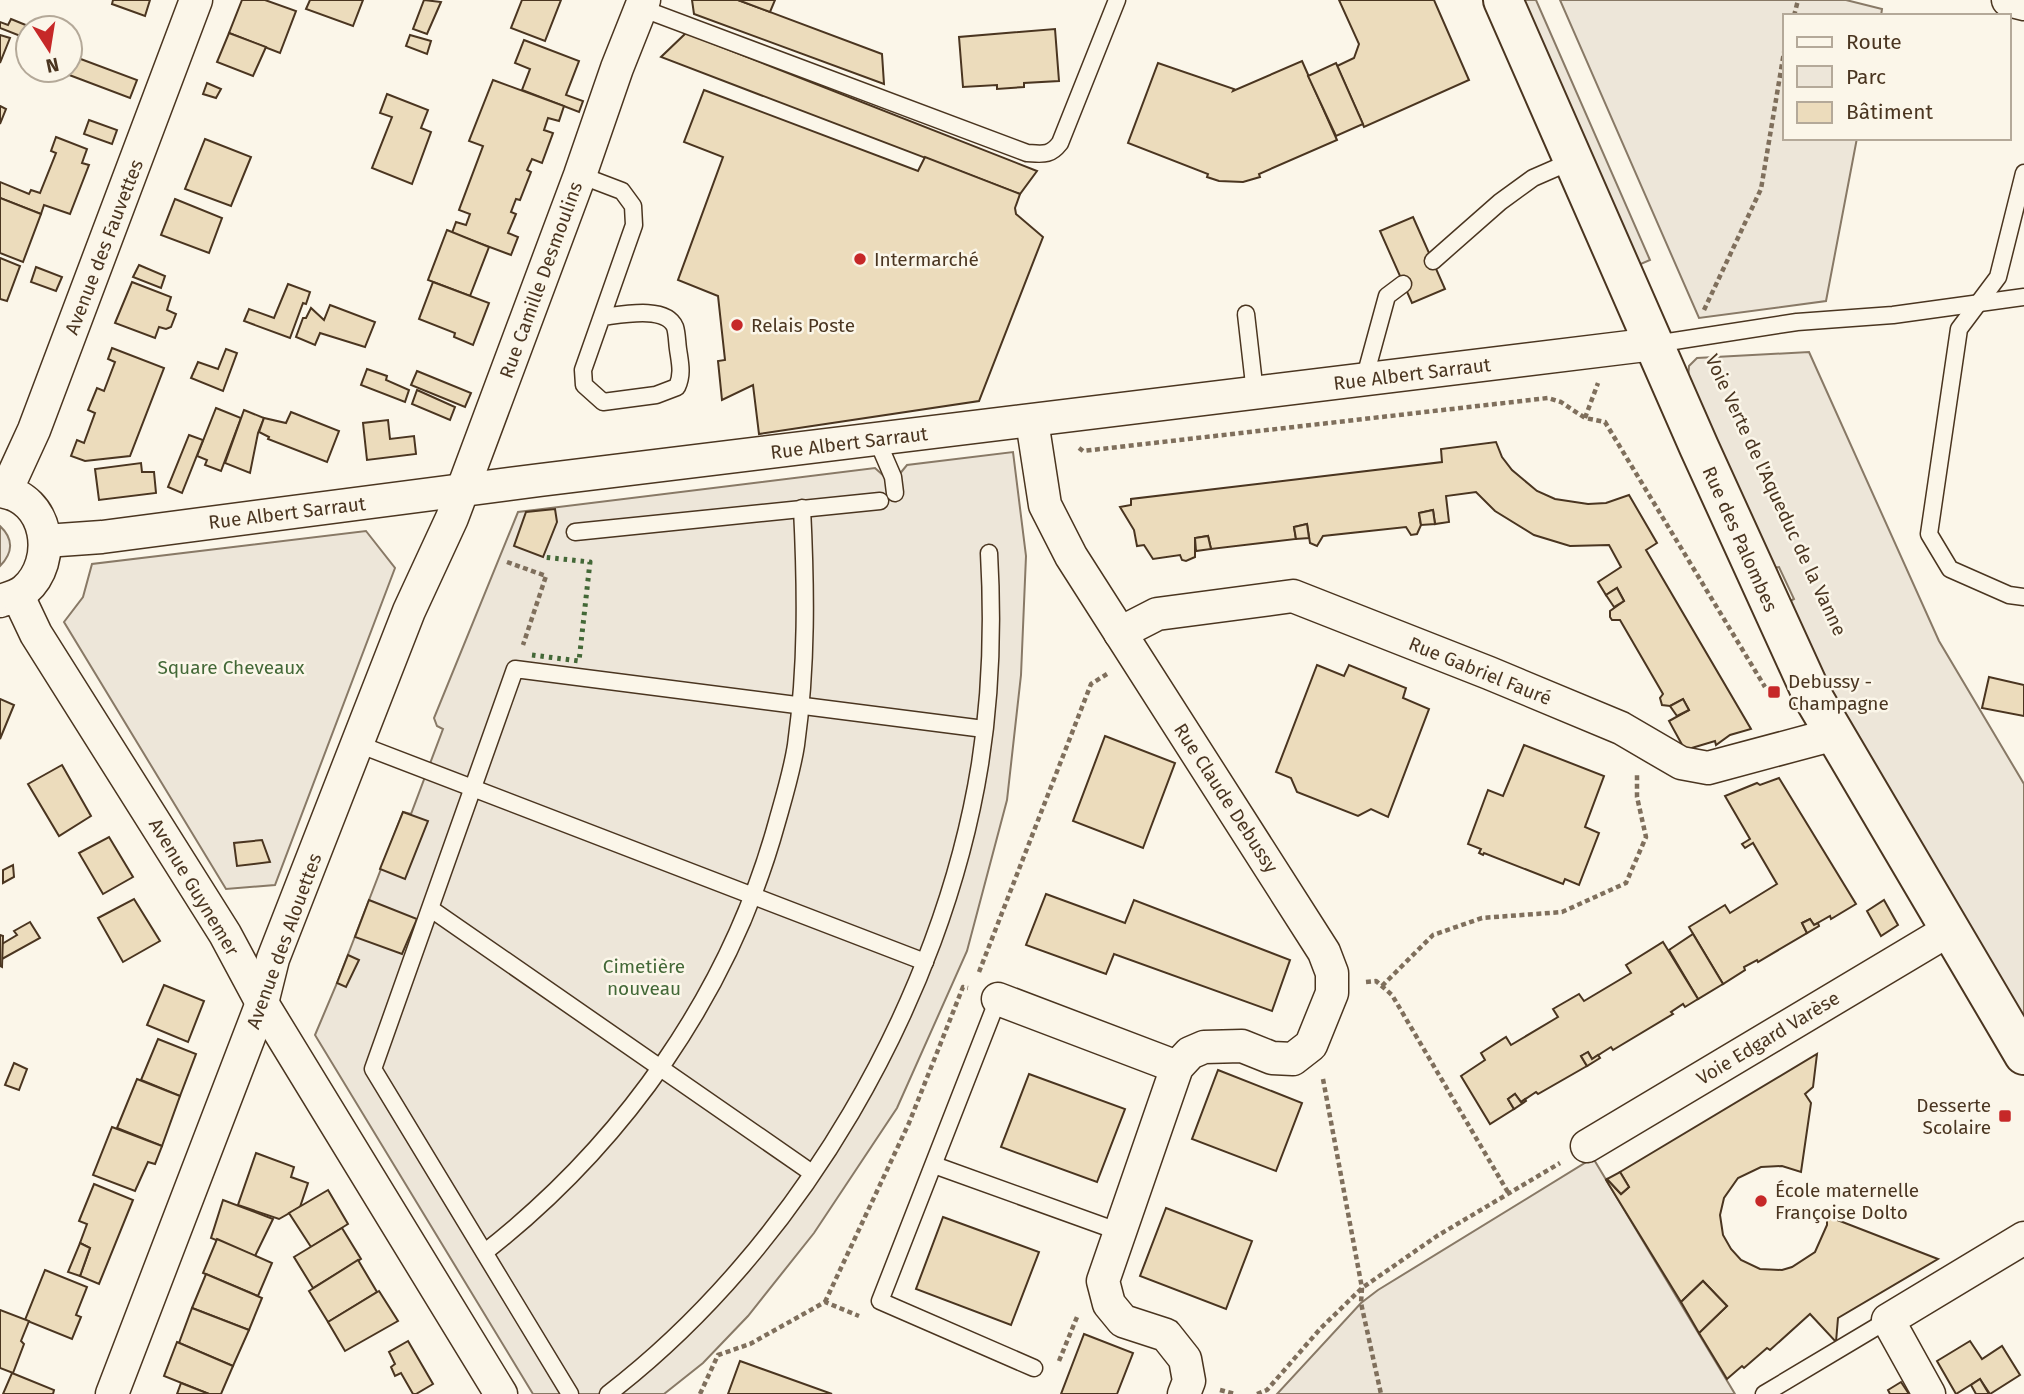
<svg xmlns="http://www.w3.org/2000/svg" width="2024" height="1394" font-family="'Fira Sans',sans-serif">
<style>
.green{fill:#ede6d9;stroke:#887966;stroke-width:2}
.building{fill:#ecdcbc;stroke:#4a3520;stroke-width:2}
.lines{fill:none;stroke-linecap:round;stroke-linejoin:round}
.service-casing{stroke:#4a3520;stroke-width:19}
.minor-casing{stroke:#4a3520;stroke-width:35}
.tertiary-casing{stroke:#4a3520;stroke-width:42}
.path{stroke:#7f6f5c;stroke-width:4.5;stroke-dasharray:5 3.5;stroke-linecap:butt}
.service{stroke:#fbf6e9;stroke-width:16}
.minor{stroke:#fbf6e9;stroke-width:32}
.tertiary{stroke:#fbf6e9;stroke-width:38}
.hedge{stroke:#436837;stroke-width:5;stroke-dasharray:3.5 5;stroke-linecap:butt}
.poi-dot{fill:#c62828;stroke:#fbf6e9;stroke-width:2.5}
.labels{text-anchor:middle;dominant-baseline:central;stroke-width:5;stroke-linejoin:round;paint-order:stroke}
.street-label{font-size:19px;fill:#4a3520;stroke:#fbf6e9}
.poi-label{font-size:19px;fill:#4a3520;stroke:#fbf6e9;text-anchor:start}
.park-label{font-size:19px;fill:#436837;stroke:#fbf6e9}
</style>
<rect width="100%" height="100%" fill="#fbf6e9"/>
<g class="green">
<polygon points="1517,0 1536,0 1650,260 1634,267"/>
<polygon points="1560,0 1846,0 1882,9 1881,16 1784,16 1784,138 1857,138 1826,301 1699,318"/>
<polygon points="1809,352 1939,641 2024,784 2024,1028 1848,730 1786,603 1794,599 1779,567 1773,568 1688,380 1689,366 1697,358"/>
<polygon points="1013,452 1026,556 1021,675 1007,800 967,951 897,1108 814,1233 748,1316 703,1363 664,1394 533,1394 315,1035 337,983 403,812 411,814 443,729 437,726 434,718 518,512 875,468 886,478 898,476 907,465"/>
<path d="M0,526C14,539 13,553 0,566Z"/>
<polygon points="366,531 395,568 275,885 226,889 64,622 83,597 92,564"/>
<polygon points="1593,1158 1735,1394 1277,1394 1361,1303 1378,1290"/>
</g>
<g class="building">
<polygon points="113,0 150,0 145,16 112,4"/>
<polygon points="242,0 265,0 296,11 280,53 229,33"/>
<polygon points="310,0 363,0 353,26 306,9"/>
<polygon points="424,0 441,2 427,34 413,29"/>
<polygon points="522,0 561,0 545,41 511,28"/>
<polygon points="692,0 738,0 882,54 884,84 694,14"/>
<polygon points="738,0 775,0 770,12"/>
<polygon points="1339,0 1434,0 1469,80 1364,127 1337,66 1354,58 1359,44"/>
<polygon points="11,19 33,28 28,28 28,39 0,28 0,22 8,25"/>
<polygon points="1055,29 1059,81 1024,83 1024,87 997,89 997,85 963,87 959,37"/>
<polygon points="229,33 266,47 253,76 217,62"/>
<polygon points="686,33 1037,171 1020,194 661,57"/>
<polygon points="0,35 10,38 0,63"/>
<polygon points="410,35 431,41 427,54 406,46"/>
<polygon points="524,40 579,61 566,95 583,101 579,112 522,90 530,69 515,63"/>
<polygon points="70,55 137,80 130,98 56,70 70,70"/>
<polygon points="1302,61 1337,140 1259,174 1260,177 1243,182 1219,181 1207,177 1208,174 1128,143 1158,63 1234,89 1233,91"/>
<polygon points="1336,63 1363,124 1336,136 1308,76"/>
<polygon points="493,80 564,106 559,121 548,118 544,130 553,133 542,163 532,159 527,170 531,172 520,200 516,199 511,212 516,214 508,233 518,237 511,255 452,233 456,222 466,225 470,214 459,210 483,146 469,141"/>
<polygon points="207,83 221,89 216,98 203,94"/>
<polygon points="704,90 918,171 925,157 1020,194 1015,208 1016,214 1043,237 979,401 759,434 753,385 722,400 718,361 725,360 718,296 678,280 723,157 684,142"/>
<polygon points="387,94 428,110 421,128 431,132 412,184 372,168 392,117 380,113"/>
<polygon points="0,106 6,109 0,124"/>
<polygon points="89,120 117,130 112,144 84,134"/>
<polygon points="56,137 87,149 82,163 89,165 70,214 44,205 41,214 0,198 0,182 29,194 31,190 40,193 56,153 51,151"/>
<polygon points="205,139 251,157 231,206 185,189"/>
<polygon points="0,198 41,214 23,262 0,253"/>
<polygon points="175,199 222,218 209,253 161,235"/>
<polygon points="1413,217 1445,289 1412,303 1380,231"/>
<polygon points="447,230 489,247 470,296 428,280"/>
<polygon points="0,258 20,266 7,301 0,299"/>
<polygon points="139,265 165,276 161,288 133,277"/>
<polygon points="36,267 62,277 56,291 31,282"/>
<polygon points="132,282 171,297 167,310 176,314 171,327 166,329 159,327 155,338 115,323"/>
<polygon points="433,282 489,303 473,345 454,337 455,333 419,319"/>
<polygon points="288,284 310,292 306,304 303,303 290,338 244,321 249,309 274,318"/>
<polygon points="330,305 375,322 365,347 320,333 315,345 296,337 303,318 306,318 311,308 324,320"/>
<polygon points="112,348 164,368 130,456 85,461 71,456 77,440 84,443 95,413 88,410 97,388 104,391 115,362 108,359"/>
<polygon points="226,349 237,353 223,391 191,378 198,362 218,369"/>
<polygon points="367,369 387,376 386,380 409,390 405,402 361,385"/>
<polygon points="417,371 471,393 465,407 411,385"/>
<polygon points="417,390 455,407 450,420 412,404"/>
<polygon points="216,408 241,418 221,471 205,465 207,460 197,456"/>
<polygon points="244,410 264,418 258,433 250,473 225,463"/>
<polygon points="291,412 339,431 327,462 268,439 269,437 259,432 264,418 286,423"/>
<polygon points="388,420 390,439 414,436 416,454 367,460 363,423"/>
<polygon points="189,435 203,440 182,493 168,487"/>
<polygon points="1496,442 1502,457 1512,470 1537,491 1555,499 1588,504 1606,503 1629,495 1657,543 1646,550 1751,729 1730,735 1716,745 1715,741 1685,750 1669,721 1689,710 1683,699 1670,706 1662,705 1660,698 1663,694 1620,620 1612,620 1610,617 1610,611 1624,601 1617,588 1606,595 1598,582 1621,567 1609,545 1570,546 1534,535 1495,511 1476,492 1446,496 1449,522 1435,524 1433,510 1419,513 1421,525 1417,534 1411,535 1406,527 1323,536 1317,546 1310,543 1307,524 1294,527 1296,539 1211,549 1208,536 1195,538 1195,557 1186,561 1182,560 1180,555 1153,559 1144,545 1137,546 1134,530 1120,507 1131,505 1131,499 1442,462 1441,449"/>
<polygon points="141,463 142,472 154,472 156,493 99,500 95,469"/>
<polygon points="555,509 557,522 543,557 514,546 526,512"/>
<polygon points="1433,510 1435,524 1421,525 1419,513"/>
<polygon points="1307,524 1309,538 1296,539 1294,527"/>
<polygon points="1208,536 1211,549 1196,551 1195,538"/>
<polygon points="1617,588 1624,601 1614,607 1606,595"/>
<polygon points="1317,665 1344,676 1349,665 1406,688 1403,698 1429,709 1388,817 1371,809 1358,816 1297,792 1291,778 1276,772"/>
<polygon points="1989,677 2024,685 2024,716 1982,708"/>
<polygon points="0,699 14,705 0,739"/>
<polygon points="1683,699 1689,710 1677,716 1670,706"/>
<polygon points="1105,736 1175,763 1143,848 1073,821"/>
<polygon points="1524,745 1604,776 1585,827 1599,833 1579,885 1565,879 1563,884 1484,853 1483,855 1479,853 1481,849 1468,844 1488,790 1503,796"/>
<polygon points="62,765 91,816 59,836 28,784"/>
<polygon points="1779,778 1856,904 1831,919 1830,916 1814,925 1810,919 1802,923 1807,933 1758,962 1757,960 1744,967 1745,970 1723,984 1689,927 1725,905 1730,913 1777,884 1753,843 1745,848 1742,844 1750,839 1725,796 1757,783 1760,785"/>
<polygon points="403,812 428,821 405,879 380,869"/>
<polygon points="109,837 133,877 103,894 79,853"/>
<polygon points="262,840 270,862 237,866 234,843"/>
<polygon points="13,865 14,877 3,883 3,870"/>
<polygon points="1046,894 1125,923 1134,900 1290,960 1272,1011 1114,954 1106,974 1026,945"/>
<polygon points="134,899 160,941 123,962 98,918"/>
<polygon points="369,900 417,919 402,954 355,937"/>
<polygon points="1884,900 1898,925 1881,936 1867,911"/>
<polygon points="1810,919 1814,925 1818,923 1819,926 1807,933 1802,923"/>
<polygon points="30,922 40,938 2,959 2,944 17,935 14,931"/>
<polygon points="1693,934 1723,984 1698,999 1669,950"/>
<polygon points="0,935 3,936 2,967 0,966"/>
<polygon points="1663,942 1698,999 1685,1007 1683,1004 1671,1012 1673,1014 1613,1050 1611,1047 1592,1059 1588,1052 1581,1056 1587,1066 1538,1094 1536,1092 1521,1102 1515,1094 1508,1099 1514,1109 1490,1124 1461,1076 1485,1060 1481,1053 1506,1037 1511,1045 1558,1017 1553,1009 1579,994 1584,1001 1631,973 1626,965"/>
<polygon points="348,955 359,960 346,987 337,983"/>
<polygon points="164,985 204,1001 188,1042 147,1025"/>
<polygon points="158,1039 196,1054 180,1096 141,1080"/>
<polygon points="1588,1052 1592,1059 1598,1055 1600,1058 1587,1066 1581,1056"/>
<polygon points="1817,1054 1813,1087 1805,1094 1811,1103 1801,1172 1782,1166 1761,1167 1738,1178 1724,1198 1720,1215 1723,1235 1731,1249 1741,1260 1760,1269 1782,1270 1792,1267 1815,1252 1827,1225 1827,1216 1938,1259 1838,1318 1836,1342 1810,1314 1770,1350 1767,1348 1744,1368 1742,1366 1727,1379 1699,1333 1727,1306 1703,1281 1681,1302 1606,1180 1607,1179 1621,1194 1629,1187 1620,1172"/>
<polygon points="14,1063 27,1069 19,1090 5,1085"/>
<polygon points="1218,1070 1302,1103 1276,1171 1192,1139"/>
<polygon points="1029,1074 1125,1109 1097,1182 1001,1147"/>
<polygon points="137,1079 180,1096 162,1146 117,1128"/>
<polygon points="1515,1094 1521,1102 1525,1099 1526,1101 1514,1109 1508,1099"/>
<polygon points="112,1127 162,1146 155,1164 148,1162 135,1191 93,1175"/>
<polygon points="256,1153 294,1167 291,1177 308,1183 300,1207 279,1219 238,1205"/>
<polygon points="1620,1172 1629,1187 1621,1194 1607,1179"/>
<polygon points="94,1184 133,1200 99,1284 80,1276 90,1248 80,1243 87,1224 79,1221"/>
<polygon points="328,1190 348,1224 311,1247 289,1213"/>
<polygon points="223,1200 273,1219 255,1256 211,1238"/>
<polygon points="1166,1208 1252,1241 1226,1309 1140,1276"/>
<polygon points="943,1217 1039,1252 1011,1325 916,1289"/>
<polygon points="342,1228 361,1259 313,1288 294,1257"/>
<polygon points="217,1239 272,1263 258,1296 203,1273"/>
<polygon points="80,1243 90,1248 80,1276 68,1272"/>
<polygon points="358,1260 377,1292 328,1322 309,1291"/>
<polygon points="45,1270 87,1287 76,1315 81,1317 72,1339 25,1320"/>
<polygon points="206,1274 262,1298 249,1330 192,1308"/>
<polygon points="1703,1281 1727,1306 1699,1333 1681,1302"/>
<polygon points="379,1291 398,1321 345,1351 328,1322"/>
<polygon points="192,1308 249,1330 233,1366 179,1343"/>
<polygon points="0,1310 29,1321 21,1341 24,1344 13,1373 0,1368"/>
<polygon points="1084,1334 1133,1353 1117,1394 1061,1394"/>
<polygon points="408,1341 433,1384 416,1394 413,1394 401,1373 395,1376 391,1367 395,1364 389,1352"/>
<polygon points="1970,1341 1982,1359 2002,1346 2020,1375 1990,1394 1980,1379 1956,1394 1937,1361"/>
<polygon points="177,1342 233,1366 221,1394 209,1394 164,1376"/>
<polygon points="740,1361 832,1394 728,1394"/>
<polygon points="12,1373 54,1390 53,1394 3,1394"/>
<polygon points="1980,1379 1989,1394 1976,1394 1971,1385"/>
<polygon points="1901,1382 1909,1394 1890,1394 1888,1390"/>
<polygon points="181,1383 209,1394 177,1394"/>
</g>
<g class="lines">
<defs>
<g id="service">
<path d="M641,8L1027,153C1043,154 1050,156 1060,143L1117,0"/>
<polyline points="2024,173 1998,277 1959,329 1929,534 1950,569 2009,595 2024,597"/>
<path d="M580,175L622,191L633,206L634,225L583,370L584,385L603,402L656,395L677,387C683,374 680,363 678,349C677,342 677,333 675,327C666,305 620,315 602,317"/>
<polyline points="1433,261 1500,202 1533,178 1572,161"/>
<polyline points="1246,314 1255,393"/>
<polyline points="1655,344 1797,322 1893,315 2024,297"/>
<polyline points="1364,380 1387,296 1403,284"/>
<polyline points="877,440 893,477 895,493"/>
<polyline points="575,532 880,501"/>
<polyline points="358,744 925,962"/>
<polyline points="431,909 812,1173"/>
<polyline points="998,999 880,1301 1034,1368"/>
<polyline points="934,1165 1120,1232"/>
<path d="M485,1252C624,1143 730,993 777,822C784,797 792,771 796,745C807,666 806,588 802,508"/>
<polyline points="570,1394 373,1069 515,669 984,729"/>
<path d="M608,1394C798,1248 942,1001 980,764C991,695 993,623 989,553"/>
<polyline points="1764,1394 1888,1320"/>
</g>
<g id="minor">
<polyline points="2008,0 2024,4"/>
<polyline points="1032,421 1045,505 1071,556 1324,952 1332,973 1332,993 1311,1045 1293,1059 1272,1058 1242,1046 1204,1047 1190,1053 1177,1067 1103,1281 1109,1304 1123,1321 1166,1335 1185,1359 1189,1381 1184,1394"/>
<path d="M0,491C49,497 58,561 25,590C18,596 9,598 0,601"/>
<polyline points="6,491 34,430 196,0"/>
<polyline points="45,541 102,537 540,480 1654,344"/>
<polyline points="18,596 36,634 225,934 262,1003 501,1394"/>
<polyline points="1120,633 1157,614 1293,596 1489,673 1621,728 1681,763 1708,768 1835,734"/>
<polyline points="998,999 1177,1067"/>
<polyline points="1587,1146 1949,930"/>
<polyline points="112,1394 262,1003 273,959 409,611 452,518 580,175 617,68 644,0"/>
<polyline points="1929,1394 1888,1320 2024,1238"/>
</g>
<polyline id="tertiary" points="1503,0 1699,447 1813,697 2024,1055"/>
</defs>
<use href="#service" class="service-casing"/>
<use href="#minor" class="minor-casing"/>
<use href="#tertiary" class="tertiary-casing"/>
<g class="path">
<polyline points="1794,16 1798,0"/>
<polyline points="1704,310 1761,189 1784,52"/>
<polyline points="1585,418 1598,383"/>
<polyline points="1079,448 1083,451 1548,398 1561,402 1585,418 1605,422 1765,687"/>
<polyline points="507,562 546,576 523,645"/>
<polyline points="979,972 1091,684 1107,674"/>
<polyline points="1366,982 1376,981 1392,995 1509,1194"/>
<polyline points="1382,986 1433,935 1482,918 1562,912 1626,883 1646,837 1637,797 1637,775"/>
<polyline points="1323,1079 1362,1288 1361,1303 1381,1394"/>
<polyline points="825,1302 909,1123 963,987 968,988"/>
<polyline points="1059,1361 1077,1317"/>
<polyline points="1220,1390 1235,1394"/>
<polyline points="700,1394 718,1355 750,1344 825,1302 859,1316"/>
<polyline points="1257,1394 1267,1390 1320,1329 1362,1288 1437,1236 1560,1163"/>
</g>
<use href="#service" class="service"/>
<use href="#minor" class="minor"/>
<use href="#tertiary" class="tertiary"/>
<polyline class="hedge" points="532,655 579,661 590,562 543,557"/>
</g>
<g class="poi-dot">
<circle cx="860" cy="259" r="7"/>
<circle cx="737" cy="325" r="7"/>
<rect x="1767" y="685" width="14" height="14" rx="3.5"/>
<rect x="1998" y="1109" width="14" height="14" rx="3.5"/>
<circle cx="1761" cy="1201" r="7"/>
</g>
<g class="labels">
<g class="street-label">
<text transform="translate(104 247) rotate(-69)">Avenue des Fauvettes</text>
<text transform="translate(541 280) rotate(-70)">Rue Camille Desmoulins</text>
<text transform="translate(1412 374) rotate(-7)">Rue Albert Sarraut</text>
<text transform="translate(849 443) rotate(-7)">Rue Albert Sarraut</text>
<text transform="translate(1776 495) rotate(65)">Voie Verte de l'Aqueduc de la Vanne</text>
<text transform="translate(287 513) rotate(-7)">Rue Albert Sarraut</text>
<text transform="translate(1740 539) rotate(66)">Rue des Palombes</text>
<text transform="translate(1480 671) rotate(22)">Rue Gabriel Fauré</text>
<text transform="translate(1226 798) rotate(57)">Rue Claude Debussy</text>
<text transform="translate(194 887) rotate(59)">Avenue Guynemer</text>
<text transform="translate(284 941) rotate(-70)">Avenue des Alouettes</text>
<text transform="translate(1768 1038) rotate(-31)">Voie Edgard Varèse</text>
</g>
<g class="poi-label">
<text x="874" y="259">Intermarché</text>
<text x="751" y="325">Relais Poste</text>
<text x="1788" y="681">Debussy -<tspan x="1788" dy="22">Champagne</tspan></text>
<text x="1991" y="1105" text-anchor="end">Desserte<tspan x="1991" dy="22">Scolaire</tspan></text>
<text x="1775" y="1190">École maternelle<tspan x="1775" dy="22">Françoise Dolto</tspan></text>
</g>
<g class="park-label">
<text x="231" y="667">Square Cheveaux</text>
<text x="644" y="966">Cimetière<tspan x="644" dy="22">nouveau</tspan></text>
</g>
</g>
<rect x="1783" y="14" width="228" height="126" fill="#fbf6e9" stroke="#b4a999" stroke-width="2"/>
<rect x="1797" y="37" width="35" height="10" fill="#fbf6e9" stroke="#b4a999" stroke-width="2"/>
<text x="1846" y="49" font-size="21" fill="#4a3520">Route</text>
<rect x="1797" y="66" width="35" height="21" fill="#ede6d9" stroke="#b4a999" stroke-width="2"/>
<text x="1846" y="84" font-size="21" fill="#4a3520">Parc</text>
<rect x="1797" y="102" width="35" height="21" fill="#ecdcbc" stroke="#b4a999" stroke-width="2"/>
<text x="1846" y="119" font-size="21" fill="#4a3520">Bâtiment</text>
<g transform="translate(49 49) rotate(168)"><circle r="33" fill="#fbf6e9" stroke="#b4a999" stroke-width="2"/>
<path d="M0-5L12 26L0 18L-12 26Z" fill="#c62828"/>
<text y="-10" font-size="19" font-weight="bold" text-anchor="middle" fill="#4a3520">N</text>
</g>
</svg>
